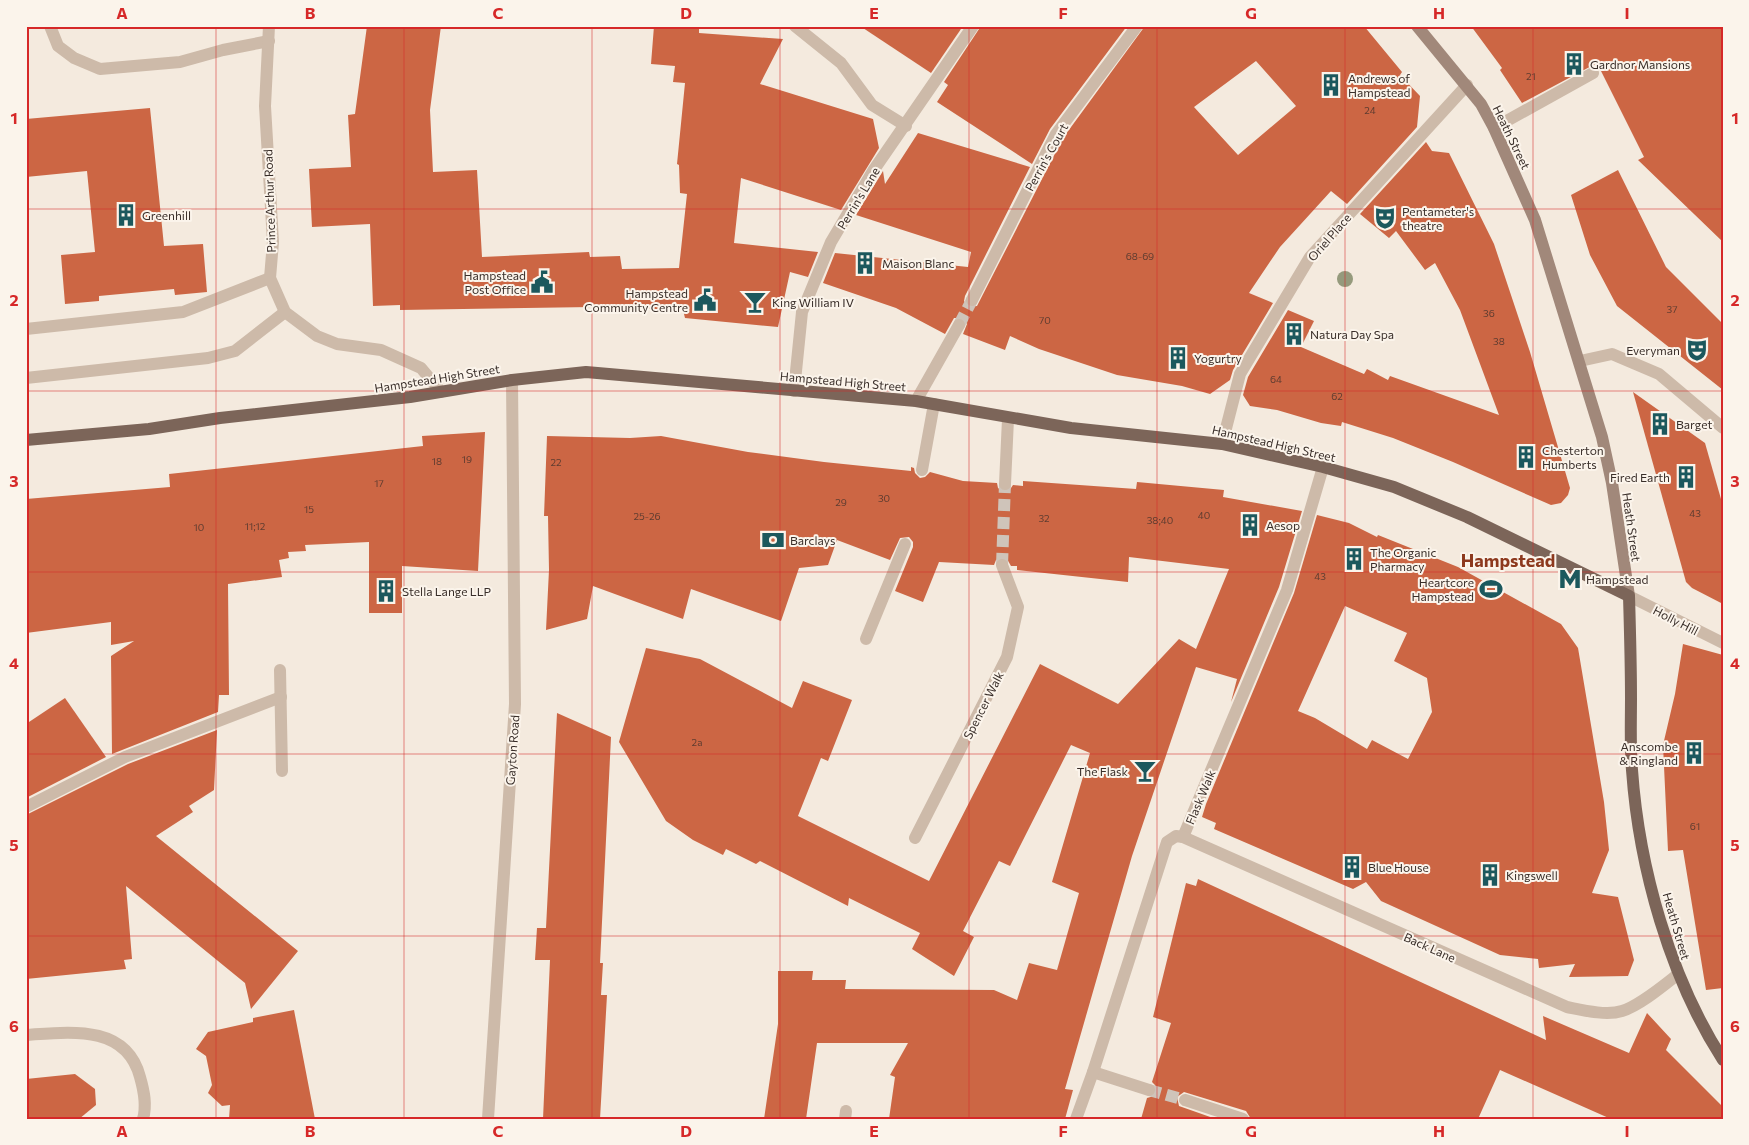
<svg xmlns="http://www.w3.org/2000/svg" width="1749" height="1145" font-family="Commissioner,sans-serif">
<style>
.building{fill:#c64;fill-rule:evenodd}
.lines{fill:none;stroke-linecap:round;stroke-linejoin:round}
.street-tunnel{stroke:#cfc4ba;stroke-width:12;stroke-dasharray:12 6;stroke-linecap:butt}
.lane{stroke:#cdbaa9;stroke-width:12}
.street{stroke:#cdbaa9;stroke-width:12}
.secondary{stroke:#a1887a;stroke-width:12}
.primary{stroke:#7c6559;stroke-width:12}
.tree{fill:#959a7c}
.grid{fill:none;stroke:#d62828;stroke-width:1;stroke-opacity:0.55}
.labels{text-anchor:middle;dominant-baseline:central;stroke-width:4;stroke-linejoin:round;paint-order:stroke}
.number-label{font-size:10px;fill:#5e3c30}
.poi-label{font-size:12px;fill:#392e29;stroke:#fbf4eb;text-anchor:start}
.street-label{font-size:12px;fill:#392e29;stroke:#fbf4eb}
.district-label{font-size:18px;font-weight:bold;fill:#8d391e;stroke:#fbf4eb}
.neatline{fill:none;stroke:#d62828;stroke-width:2}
.grid-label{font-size:16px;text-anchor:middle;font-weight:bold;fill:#d62828}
</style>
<rect width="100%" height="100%" fill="#f4eade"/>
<g class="building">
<polygon points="367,26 441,26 430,110 433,172 477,170 482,257 589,252 590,257 620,256 622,269 679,268 687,194 680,193 679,165 677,164 685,83 673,82 675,66 651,64 654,26 699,26 699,33 783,39 760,84 873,119 879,148 841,210 741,178 734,243 818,252 808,277 790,272 778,327 685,318 683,310 592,307 400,310 400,305 373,306 370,224 312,227 309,169 351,167 348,115 355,114"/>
<polygon points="860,26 963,26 931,73"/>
<polygon points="981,26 1127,26 1050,129 1032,164 937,102 948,85 944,82"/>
<path d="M1145,26H1364L1402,72L1400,75L1420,96L1417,127L1347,204L1331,191L1280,247L1249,293L1273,303L1233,370L1230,380L1210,394L1182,386L1117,375L1039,349L1010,336L1005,350L963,334L967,324L963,318H954L945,334L896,308L823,283L835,253L968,267L971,252L856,215L883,171L885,184L918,133L1030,167L965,296L964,301L968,307L977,306L1063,138ZM1256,61L1296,106L1238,155L1194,107Z"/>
<polygon points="1471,26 1723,26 1723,242 1638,160 1644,157 1597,63 1522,103 1500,70 1502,68"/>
<polygon points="150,108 164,246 203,244 207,292 175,295 174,289 99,296 99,301 65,304 61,255 95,252 87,171 26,177 26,119"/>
<polygon points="1426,142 1432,151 1449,153 1494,244 1530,352 1570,488 1568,495 1561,503 1551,505 1453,462 1393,438 1342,422 1341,426 1321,423 1277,410 1250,406 1243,395 1248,377 1288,310 1314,321 1301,347 1364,374 1367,369 1388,380 1390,376 1499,415 1460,310 1435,263 1425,270 1396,231 1389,238 1360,214"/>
<polygon points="1618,170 1666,267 1723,324 1723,390 1617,306 1590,255 1571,195"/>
<polygon points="1633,392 1705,443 1723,506 1723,604 1692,588 1686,582"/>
<polygon points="485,432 478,571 402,566 402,613 369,613 369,542 305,545 306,551 288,552 289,558 279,560 282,577 228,584 229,695 219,695 218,712 112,754 111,656 134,641 111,645 111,622 26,633 26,499 170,487 169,474 423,446 422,436"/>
<polygon points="547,436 630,438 661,436 748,452 824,462 911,471 911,467 914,468 915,473 920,478 925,477 930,472 963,481 997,483 998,488 1004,492 1009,491 1013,485 1023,486 1023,481 1136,489 1137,482 1224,490 1223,497 1302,511 1279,587 1231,702 1237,679 1196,667 1132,856 1065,1089 1073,1090 1065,1119 889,1119 895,1077 890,1075 908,1043 817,1043 806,1119 764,1119 778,1024 778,971 813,971 812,980 846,980 845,989 994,990 1017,1000 1029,963 1057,970 1079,893 1052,882 1090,753 1071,745 1010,866 999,861 963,931 974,937 954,976 912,949 920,933 849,898 848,906 760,861 756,864 726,849 723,855 693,840 666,821 619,742 646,648 700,659 792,708 803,681 852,700 828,761 821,758 798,816 929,881 1040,664 1118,704 1179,639 1196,649 1229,569 1129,557 1128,582 1017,570 1017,566 1011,566 1007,559 1003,557 996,560 994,565 939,562 923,602 895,591 913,547 913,542 909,537 900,538 890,560 837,540 828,565 799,568 781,621 691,589 683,619 593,586 587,619 546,630 549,570 548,516 544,516"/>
<path d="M1317,515L1349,523L1377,537L1378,535L1458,567L1561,624L1578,648L1604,802L1609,850L1592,893L1618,897L1634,960L1628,976L1569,977L1575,964L1539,968L1538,959L1500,955L1381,901L1366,882L1353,889L1214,829L1216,823L1202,817L1206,804L1294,593ZM1345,606L1407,633L1394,661L1427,678L1432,712L1408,759L1372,740L1367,749L1315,718L1298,711Z"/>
<polygon points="1683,644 1723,655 1723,988 1706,990 1683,850 1668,851 1663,745 1675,694"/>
<polygon points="65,698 106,757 26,798 26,724"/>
<polygon points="557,713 611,737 600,963 603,963 601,995 607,995 600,1119 543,1119 550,960 535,960 537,928 546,928"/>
<polygon points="217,730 214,790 189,806 193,812 156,836 298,951 251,1009 245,983 126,886 132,959 124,960 126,969 26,979 26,815 128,764"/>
<polygon points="1198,879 1546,1040 1543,1016 1629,1053 1647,1013 1671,1039 1666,1050 1723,1107 1723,1119 1611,1119 1500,1070 1478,1119 1251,1119 1246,1111 1184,1092 1177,1097 1179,1106 1216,1119 1141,1119 1147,1098 1154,1096 1157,1092 1155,1085 1152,1082 1171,1023 1153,1017 1186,883 1196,886"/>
<polygon points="294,1010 315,1119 229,1119 230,1105 222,1106 208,1093 212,1085 206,1056 196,1049 208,1032 253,1022 253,1018"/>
<polygon points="75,1074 95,1089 96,1105 79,1119 26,1119 26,1079"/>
</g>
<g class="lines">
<g class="street-tunnel">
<polyline points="959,325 972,300"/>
<polyline points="1002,565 1005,484"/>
<polyline points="1149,1090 1185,1100"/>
</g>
<g class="lane">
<polyline points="50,26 58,46 74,58 100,69 180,62 223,50 269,41"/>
<polyline points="26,329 183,312 270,278"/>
<polyline points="922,470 934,404"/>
<polyline points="866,639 905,544"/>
<polyline points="280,670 282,771"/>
<polyline points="26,807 125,757 281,697"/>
</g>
<g class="street">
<polyline points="269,26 265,106 273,242 270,278 285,312 317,336 337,344 381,350 421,368 441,392"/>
<polyline points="795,26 841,63 872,105 906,126"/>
<polyline points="1494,128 1593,73"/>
<polyline points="972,300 1056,134 1137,26"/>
<polyline points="1580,361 1612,354 1659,374 1723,428"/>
<polyline points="26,378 208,358 235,351 285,312"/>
<polyline points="794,391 802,312 831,242 873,171 973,26"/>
<polyline points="916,401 959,325"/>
<polyline points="1222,444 1240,374 1310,257 1467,85"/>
<polyline points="1005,484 1008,419"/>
<polyline points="1629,596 1723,643"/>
<polyline points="1183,837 1287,590 1323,467"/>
<polyline points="915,838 1007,657 1018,607 1002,565"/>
<path d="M26,1035C70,1032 126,1024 140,1077C144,1091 147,1105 143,1119"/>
<polyline points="1093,1072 1149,1090"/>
<polyline points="1185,1100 1243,1119"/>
<polyline points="488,1119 515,704 512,380"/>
<polyline points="845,1119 846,1111"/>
<path d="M1076,1119L1093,1072L1167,842L1176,836L1183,837L1567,1007C1582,1010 1606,1016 1622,1011C1639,1006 1663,986 1677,975"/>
</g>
<polyline class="secondary" points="1417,26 1481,104 1494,128 1535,220 1602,437 1612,483 1629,596"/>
<path class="primary" d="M26,440L149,429L220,418L410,397L512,380L586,372L916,401L1071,428L1222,444L1323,467L1394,487L1467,517L1629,596C1630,630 1631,664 1631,698C1631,722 1630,747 1632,770C1639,868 1670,978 1723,1060"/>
</g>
<circle class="tree" cx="1345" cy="279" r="8"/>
<path class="grid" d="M216,26V1119M404,26V1119M592,26V1119M780,26V1119M969,26V1119M1157,26V1119M1345,26V1119M1533,26V1119M26,209H1723M26,391H1723M26,572H1723M26,754H1723M26,936H1723"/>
<defs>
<symbol id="building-bare" viewBox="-9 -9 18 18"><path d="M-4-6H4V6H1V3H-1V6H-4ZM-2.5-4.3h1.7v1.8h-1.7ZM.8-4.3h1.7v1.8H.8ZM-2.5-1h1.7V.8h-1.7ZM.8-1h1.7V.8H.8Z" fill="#1c585d" stroke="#fbf4eb" stroke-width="2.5" paint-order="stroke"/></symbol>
<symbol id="theatre-bare" viewBox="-9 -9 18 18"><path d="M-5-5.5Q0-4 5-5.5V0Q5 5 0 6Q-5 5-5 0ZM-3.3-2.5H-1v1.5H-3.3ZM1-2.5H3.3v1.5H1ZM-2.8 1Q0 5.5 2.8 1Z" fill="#1c585d" stroke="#fbf4eb" stroke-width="2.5" paint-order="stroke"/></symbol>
<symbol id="civic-bare" viewBox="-9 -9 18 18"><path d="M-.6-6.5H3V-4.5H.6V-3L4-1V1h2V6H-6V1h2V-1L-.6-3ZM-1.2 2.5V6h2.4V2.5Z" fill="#1c585d" stroke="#fbf4eb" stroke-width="2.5" paint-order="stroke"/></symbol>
<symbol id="bar-bare" viewBox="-9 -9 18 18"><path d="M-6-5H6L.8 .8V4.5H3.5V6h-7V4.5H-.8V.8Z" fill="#1c585d" stroke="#fbf4eb" stroke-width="2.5" paint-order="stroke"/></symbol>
<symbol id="bank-bare" viewBox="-9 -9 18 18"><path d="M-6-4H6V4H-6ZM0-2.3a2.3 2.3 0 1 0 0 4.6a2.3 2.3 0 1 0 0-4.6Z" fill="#1c585d" stroke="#fbf4eb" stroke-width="2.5" paint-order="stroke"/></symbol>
<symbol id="metro-bare" viewBox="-9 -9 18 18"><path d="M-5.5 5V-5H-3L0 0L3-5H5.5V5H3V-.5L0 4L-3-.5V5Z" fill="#1c585d" stroke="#fbf4eb" stroke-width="2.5" paint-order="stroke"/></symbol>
<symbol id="stadium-bare" viewBox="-9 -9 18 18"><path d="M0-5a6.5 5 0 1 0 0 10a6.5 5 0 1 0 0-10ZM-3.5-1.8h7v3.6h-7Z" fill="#1c585d" stroke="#fbf4eb" stroke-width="2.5" paint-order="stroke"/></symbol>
</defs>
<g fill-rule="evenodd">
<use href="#building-bare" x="1558" y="48" width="32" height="32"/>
<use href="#building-bare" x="1315" y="69" width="32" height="32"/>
<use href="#building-bare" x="110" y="199" width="32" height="32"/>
<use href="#theatre-bare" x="1369" y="202" width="32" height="32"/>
<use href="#building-bare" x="849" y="247" width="32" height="32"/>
<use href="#civic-bare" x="526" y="266" width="32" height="32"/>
<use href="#civic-bare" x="689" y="284" width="32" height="32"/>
<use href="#bar-bare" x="739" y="286" width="32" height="32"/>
<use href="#building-bare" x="1278" y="318" width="32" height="32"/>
<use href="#theatre-bare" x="1681" y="334" width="32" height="32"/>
<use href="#building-bare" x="1162" y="342" width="32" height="32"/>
<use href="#building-bare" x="1644" y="408" width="32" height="32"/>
<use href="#building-bare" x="1510" y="441" width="32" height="32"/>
<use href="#building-bare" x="1670" y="461" width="32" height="32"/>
<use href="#building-bare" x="1234" y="509" width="32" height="32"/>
<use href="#bank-bare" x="757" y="524" width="32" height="32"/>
<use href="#building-bare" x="1338" y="543" width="32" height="32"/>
<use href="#metro-bare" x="1554" y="563" width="32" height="32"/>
<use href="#stadium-bare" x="1475" y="573" width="32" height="32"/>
<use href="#building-bare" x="370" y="575" width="32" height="32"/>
<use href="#building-bare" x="1678" y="737" width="32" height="32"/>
<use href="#bar-bare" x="1129" y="755" width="32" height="32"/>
<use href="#building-bare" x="1336" y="851" width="32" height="32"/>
<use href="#building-bare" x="1474" y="859" width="32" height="32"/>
</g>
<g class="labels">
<g class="number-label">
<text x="1531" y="76">21</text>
<text x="1370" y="110">24</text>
<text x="1140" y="256">68-69</text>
<text x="1672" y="309">37</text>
<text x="1489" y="313">36</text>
<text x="1045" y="320">70</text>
<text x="1499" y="341">38</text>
<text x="1276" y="379">64</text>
<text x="1337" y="396">62</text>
<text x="467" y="459">19</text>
<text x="437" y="461">18</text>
<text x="556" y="462">22</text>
<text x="379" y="483">17</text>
<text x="884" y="498">30</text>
<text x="841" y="502">29</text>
<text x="309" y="509">15</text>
<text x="1695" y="513">43</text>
<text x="1204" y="515">40</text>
<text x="647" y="516">25-26</text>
<text x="1044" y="518">32</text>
<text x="1160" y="520">38;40</text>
<text x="255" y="526">11;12</text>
<text x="199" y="527">10</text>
<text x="1320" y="576">43</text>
<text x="697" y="742">2a</text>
<text x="1695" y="826">61</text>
</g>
<g class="poi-label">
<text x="1590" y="64">Gardnor Mansions</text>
<text x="1348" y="78">Andrews of<tspan x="1348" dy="14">Hampstead</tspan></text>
<text x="1402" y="211">Pentameter's<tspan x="1402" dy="14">theatre</tspan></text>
<text x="142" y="215">Greenhill</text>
<text x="882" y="263">Maison Blanc</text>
<text x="526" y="275" text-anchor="end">Hampstead<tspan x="526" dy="14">Post Office</tspan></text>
<text x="688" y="293" text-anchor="end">Hampstead<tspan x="688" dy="14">Community Centre</tspan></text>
<text x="772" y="302">King William IV</text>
<text x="1310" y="334">Natura Day Spa</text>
<text x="1680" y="350" text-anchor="end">Everyman</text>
<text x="1194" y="358">Yogurtry</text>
<text x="1676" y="424">Barget</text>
<text x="1542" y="450">Chesterton<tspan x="1542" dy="14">Humberts</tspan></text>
<text x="1670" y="477" text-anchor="end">Fired Earth</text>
<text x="1266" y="525">Aesop</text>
<text x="790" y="540">Barclays</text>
<text x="1370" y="552">The Organic<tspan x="1370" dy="14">Pharmacy</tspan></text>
<text x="1586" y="579">Hampstead</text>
<text x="1474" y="582" text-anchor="end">Heartcore<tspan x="1474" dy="14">Hampstead</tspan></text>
<text x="402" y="591">Stella Lange LLP</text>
<text x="1678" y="746" text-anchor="end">Anscombe<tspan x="1678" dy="14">&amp; Ringland</tspan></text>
<text x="1128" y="771" text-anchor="end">The Flask</text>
<text x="1368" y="867">Blue House</text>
<text x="1506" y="875">Kingswell</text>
</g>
<g class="street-label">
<text transform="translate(1512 137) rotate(64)">Heath Street</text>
<text transform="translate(1046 157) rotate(-61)">Perrin's Court</text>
<text transform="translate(858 198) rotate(-59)">Perrin's Lane</text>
<text transform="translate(269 201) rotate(-92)">Prince Arthur Road</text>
<text transform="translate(1329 237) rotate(-49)">Oriel Place</text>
<text transform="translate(437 378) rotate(-9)">Hampstead High Street</text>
<text transform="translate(843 381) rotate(5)">Hampstead High Street</text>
<text transform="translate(1274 443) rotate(13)">Hampstead High Street</text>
<text transform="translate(1632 527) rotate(82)">Heath Street</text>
<text transform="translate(1676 620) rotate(27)">Holly Hill</text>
<text transform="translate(983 705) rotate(-63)">Spencer Walk</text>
<text transform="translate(512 750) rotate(-86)">Gayton Road</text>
<text transform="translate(1200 797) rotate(-67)">Flask Walk</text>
<text transform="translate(1677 926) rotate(74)">Heath Street</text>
<text transform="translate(1430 947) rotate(24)">Back Lane</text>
</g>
<g class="district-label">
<text x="1508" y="560">Hampstead</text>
</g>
</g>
<rect width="1749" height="1145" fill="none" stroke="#fbf4eb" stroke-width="55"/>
<rect x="28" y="28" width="1694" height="1090" class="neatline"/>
<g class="grid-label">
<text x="122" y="19">A</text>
<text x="310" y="19">B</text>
<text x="498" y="19">C</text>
<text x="686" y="19">D</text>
<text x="874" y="19">E</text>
<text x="1063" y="19">F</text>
<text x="1251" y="19">G</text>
<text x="1439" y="19">H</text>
<text x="1627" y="19">I</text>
<text x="14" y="124">1</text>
<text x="1735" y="124">1</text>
<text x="14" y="306">2</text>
<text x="1735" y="306">2</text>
<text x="14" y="487">3</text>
<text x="1735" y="487">3</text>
<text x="14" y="669">4</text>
<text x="1735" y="669">4</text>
<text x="14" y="851">5</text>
<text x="1735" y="851">5</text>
<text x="14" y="1032">6</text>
<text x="1735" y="1032">6</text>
<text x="122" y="1137">A</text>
<text x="310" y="1137">B</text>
<text x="498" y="1137">C</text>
<text x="686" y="1137">D</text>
<text x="874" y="1137">E</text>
<text x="1063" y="1137">F</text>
<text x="1251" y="1137">G</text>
<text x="1439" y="1137">H</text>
<text x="1627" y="1137">I</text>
</g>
</svg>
